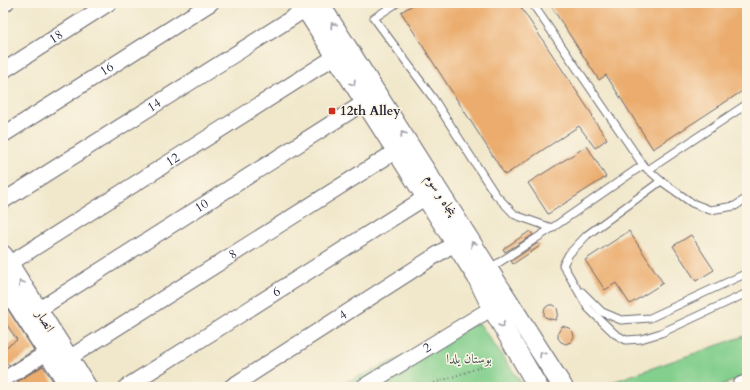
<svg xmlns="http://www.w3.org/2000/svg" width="750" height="390" font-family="Cardo,Amiri,serif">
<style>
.green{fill:#83cf8d;stroke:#527864}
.building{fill:#ebac6d}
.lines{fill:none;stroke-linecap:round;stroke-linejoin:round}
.service-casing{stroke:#6a676e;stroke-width:9}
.minor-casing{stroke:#6a676e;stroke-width:17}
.tertiary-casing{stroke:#6a676e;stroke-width:21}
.secondary-casing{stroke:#6a676e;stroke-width:23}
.path{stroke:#6a676e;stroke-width:2;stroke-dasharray:1 3;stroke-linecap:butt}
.service{stroke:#fff;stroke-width:7}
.minor{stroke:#fff;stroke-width:15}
.tertiary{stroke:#fff;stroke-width:19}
.secondary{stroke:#fff;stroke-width:21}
.oneway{stroke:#9c9ca7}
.poi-dot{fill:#c8321e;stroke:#fcf5e5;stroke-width:1.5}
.labels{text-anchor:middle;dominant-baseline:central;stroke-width:3;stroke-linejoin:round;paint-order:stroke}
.street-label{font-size:13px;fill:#22223b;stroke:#fcf5e5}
.poi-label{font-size:13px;font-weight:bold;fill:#22223b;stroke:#fcf5e5;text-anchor:start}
.park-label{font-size:13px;fill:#3f5654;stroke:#fcf5e5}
</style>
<rect width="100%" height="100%" fill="#fcf5e5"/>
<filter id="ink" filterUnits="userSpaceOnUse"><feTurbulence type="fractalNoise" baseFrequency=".025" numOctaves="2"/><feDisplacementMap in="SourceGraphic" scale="8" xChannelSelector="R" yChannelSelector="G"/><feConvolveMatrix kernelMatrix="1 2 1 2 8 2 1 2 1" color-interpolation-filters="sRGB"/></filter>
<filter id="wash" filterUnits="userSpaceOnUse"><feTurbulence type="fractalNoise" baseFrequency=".012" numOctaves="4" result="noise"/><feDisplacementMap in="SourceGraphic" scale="16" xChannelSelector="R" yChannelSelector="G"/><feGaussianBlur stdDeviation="0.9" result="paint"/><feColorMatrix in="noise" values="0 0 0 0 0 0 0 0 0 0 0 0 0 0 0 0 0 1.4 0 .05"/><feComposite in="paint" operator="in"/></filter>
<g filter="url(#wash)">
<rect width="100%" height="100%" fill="#f1e8cc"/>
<g class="green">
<polygon points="479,323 524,387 335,387"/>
<polygon points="747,335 747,376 717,387 598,387"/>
</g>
<g id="blocks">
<g class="building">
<polygon points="416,3 518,3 593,116 592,117 607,139 595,148 579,126 505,175 401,12"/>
<polygon points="549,3 738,3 747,18 747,88 653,149 606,75 599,80"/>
<polygon points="587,146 606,177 548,214 528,183"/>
<polygon points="530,231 533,235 505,252 503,249"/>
<polygon points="629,231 663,283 630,304 616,283 605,290 585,260"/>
<polygon points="691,235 714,270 696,281 673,246"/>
<polygon points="538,243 540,246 513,264 511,261"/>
<polygon points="3,302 34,350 9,366 3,357 3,349 17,340 3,319"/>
<polygon points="549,305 554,305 557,308 558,313 556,320 550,319 545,317 544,315 544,312 545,308"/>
<polygon points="562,326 569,328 573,332 574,337 571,342 568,343 566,344 561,342 558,338 558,333"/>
<polygon points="43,366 57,387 21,387 18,381"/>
</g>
</g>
</g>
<g filter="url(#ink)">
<use href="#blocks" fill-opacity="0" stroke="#6a676e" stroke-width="1"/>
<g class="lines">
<defs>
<g id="service">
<polyline points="397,3 374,18 433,98 495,194 515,215 552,228"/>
<polyline points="532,3 643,165"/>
<polyline points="648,170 747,104"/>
<polyline points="661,181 587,235 569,254 563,265 588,308 615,334 626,340 641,339 661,333 747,293"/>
<polyline points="489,269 552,228 643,165 661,181 692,203 710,210 735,206 747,198"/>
<polyline points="582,292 602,312 621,320 650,318 747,273"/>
</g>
<g id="minor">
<polyline points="3,5 6,3"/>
<path id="s1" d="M3,71L109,3"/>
<path id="s2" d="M3,135L211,3"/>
<path id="s3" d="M3,201L306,9"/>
<path id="s4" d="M9,264L336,56"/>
<path id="s5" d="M38,310L365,102"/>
<path id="s6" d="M69,358L396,151"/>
<polyline points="3,380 48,352"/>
<path id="s7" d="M126,387L426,197"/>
<path id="s8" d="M231,387L455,243"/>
<path id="s9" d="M363,387L492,308"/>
</g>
<g id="tertiary">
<polyline points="302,3 477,277 492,308 538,387"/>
<polyline points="319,3 488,269 563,387"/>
<polyline points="3,255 87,387"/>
<polyline points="3,282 70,387"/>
</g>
<polyline id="secondary" points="743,387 747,386"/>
</defs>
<use href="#service" class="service-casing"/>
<use href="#minor" class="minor-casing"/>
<use href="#tertiary" class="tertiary-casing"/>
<use href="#secondary" class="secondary-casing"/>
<g class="path">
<polyline points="3,332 4,335 3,336"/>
<polyline points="423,387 484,366"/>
</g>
<use href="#service" class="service"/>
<use href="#minor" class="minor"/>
<use href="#tertiary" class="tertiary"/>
<use href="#secondary" class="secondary"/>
</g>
<defs><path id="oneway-chevron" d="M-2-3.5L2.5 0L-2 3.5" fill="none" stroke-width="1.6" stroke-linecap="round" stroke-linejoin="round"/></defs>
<g class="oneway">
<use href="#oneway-chevron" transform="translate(333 25) rotate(-123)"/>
<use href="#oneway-chevron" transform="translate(353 83) rotate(57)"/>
<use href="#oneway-chevron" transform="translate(403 134) rotate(-123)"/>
<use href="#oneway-chevron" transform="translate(473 244) rotate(-123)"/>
<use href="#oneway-chevron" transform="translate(21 283) rotate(-123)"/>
<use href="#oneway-chevron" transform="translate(502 325) rotate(59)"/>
<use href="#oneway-chevron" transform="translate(542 354) rotate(-122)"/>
</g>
</g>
<rect class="poi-dot" x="328" y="107" width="8" height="8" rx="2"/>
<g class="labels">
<g class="street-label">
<text stroke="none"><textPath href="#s1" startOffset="63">18</textPath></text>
<text stroke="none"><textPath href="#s2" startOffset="123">16</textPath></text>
<text stroke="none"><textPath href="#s3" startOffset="179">14</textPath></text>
<text stroke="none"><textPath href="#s4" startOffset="194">12</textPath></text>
<text transform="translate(441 195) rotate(57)">پنجاه و سوم</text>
<text stroke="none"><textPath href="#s5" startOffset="194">10</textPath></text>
<text stroke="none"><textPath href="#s6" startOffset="194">8</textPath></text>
<text stroke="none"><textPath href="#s7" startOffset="178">6</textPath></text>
<text stroke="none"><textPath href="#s8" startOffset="133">4</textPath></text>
<text transform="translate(45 321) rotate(58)">انصار</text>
<text stroke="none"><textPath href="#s9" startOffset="75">2</textPath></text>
</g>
<g class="poi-label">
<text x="340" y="111">12th Alley</text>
</g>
<g class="park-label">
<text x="469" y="359">بوستان یلدا</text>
</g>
</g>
<rect width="750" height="390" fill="none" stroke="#fcf5e5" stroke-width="16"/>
</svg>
